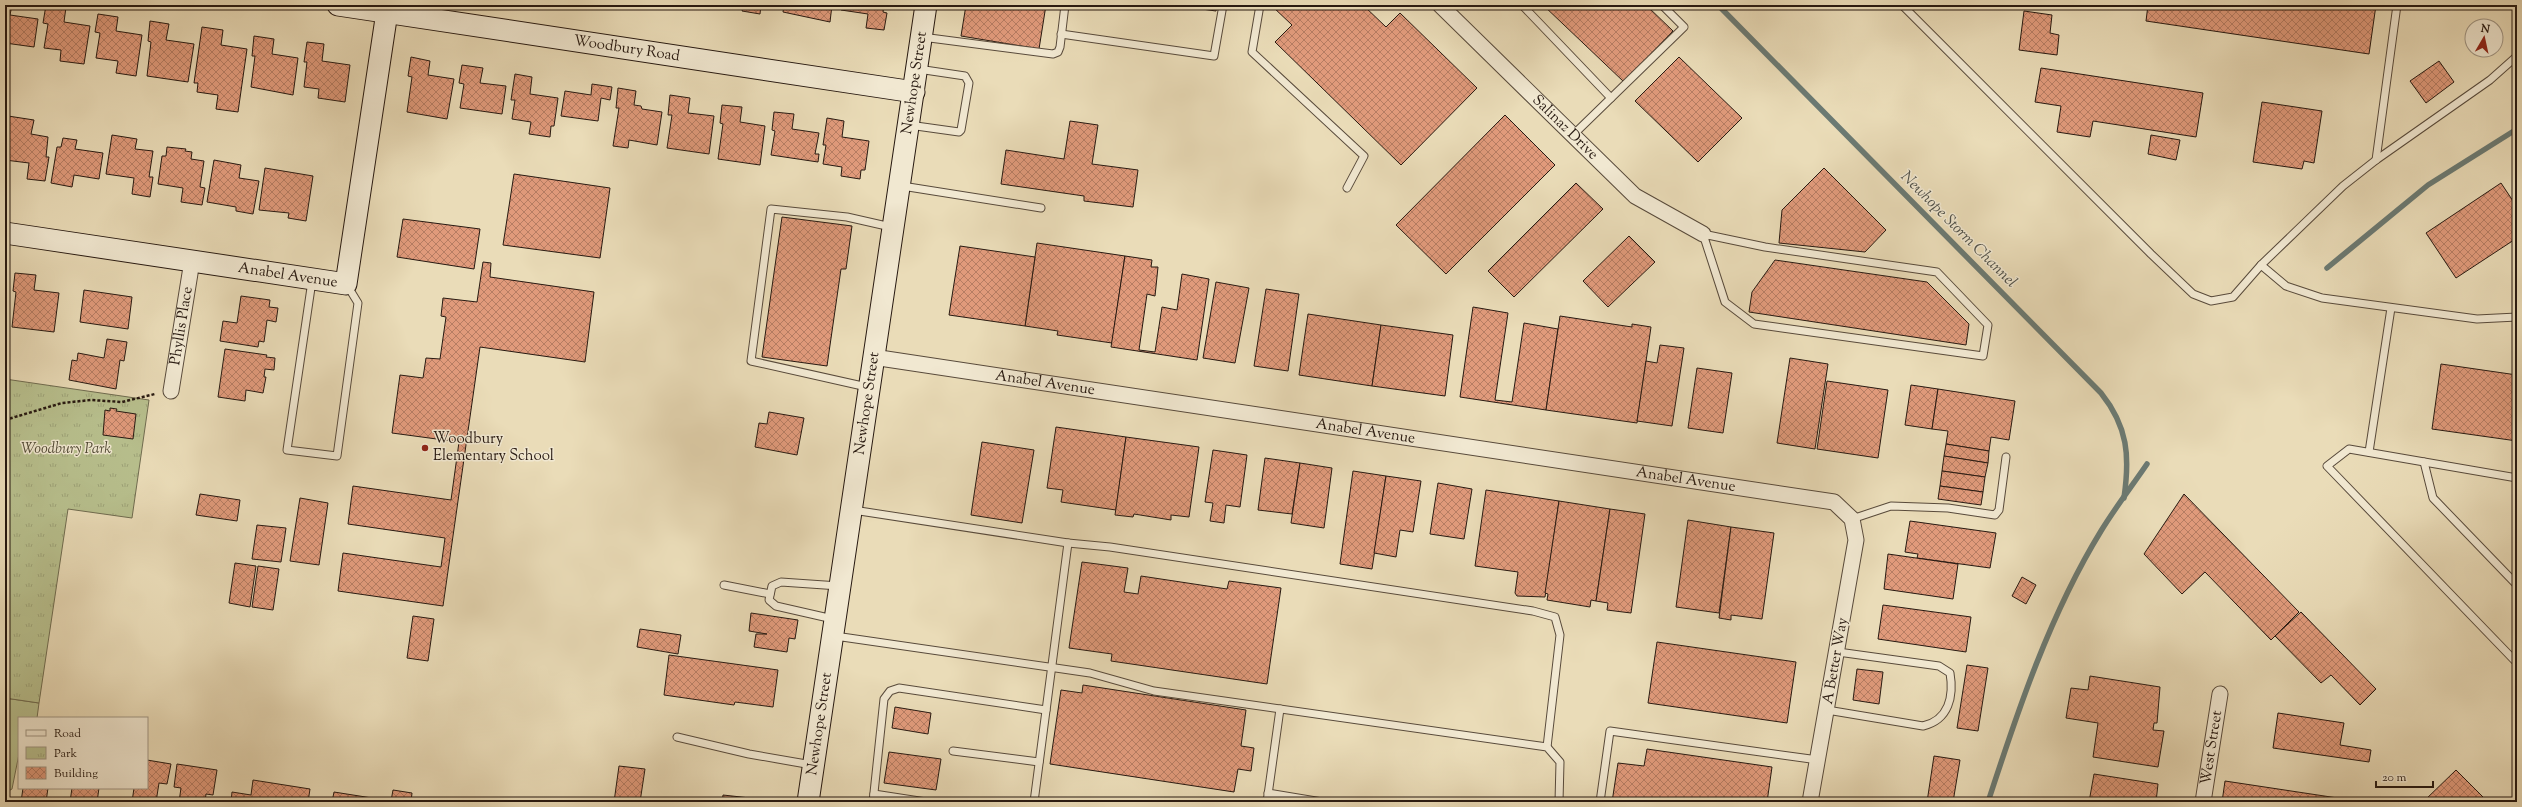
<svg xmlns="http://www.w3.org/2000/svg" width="2522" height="807" font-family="'Sorts Mill Goudy',serif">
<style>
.green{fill:#b8c08e;stroke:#706c50}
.park{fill:url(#park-tufts);stroke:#706c50}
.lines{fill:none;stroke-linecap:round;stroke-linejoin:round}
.stream{stroke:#6b7a73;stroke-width:5.5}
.building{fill:url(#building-cross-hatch);stroke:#271911}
.lane-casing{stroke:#584a3b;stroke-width:9}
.street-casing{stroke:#584a3b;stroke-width:17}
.secondary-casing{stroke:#271911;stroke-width:23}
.path{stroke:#271911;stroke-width:2.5;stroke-dasharray:3 2;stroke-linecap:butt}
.lane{stroke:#f1e8d1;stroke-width:7}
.street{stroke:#f1e8d1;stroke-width:15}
.secondary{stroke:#f1e8d1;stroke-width:21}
.poi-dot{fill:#8f2418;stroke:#f1e8d1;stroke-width:1.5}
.labels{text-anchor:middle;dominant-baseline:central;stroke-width:3;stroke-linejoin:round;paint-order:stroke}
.street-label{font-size:15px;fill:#271911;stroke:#f1e8d1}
.poi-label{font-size:15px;fill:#271911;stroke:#f1e8d1;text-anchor:start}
.park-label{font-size:15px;font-style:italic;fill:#524b36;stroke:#f1e8d1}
.water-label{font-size:16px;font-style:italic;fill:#4f514a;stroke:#f1e8d1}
</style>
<defs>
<pattern id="park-tufts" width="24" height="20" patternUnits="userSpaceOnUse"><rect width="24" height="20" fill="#b8c08e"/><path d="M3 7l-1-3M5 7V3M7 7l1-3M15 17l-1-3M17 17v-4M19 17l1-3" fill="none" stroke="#9ea479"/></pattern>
<pattern id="building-cross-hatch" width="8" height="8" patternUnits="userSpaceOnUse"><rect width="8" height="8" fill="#e09a7b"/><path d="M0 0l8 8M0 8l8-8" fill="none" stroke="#b67d63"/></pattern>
</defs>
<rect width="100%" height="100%" fill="#eadcb8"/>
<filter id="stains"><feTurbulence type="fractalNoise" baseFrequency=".005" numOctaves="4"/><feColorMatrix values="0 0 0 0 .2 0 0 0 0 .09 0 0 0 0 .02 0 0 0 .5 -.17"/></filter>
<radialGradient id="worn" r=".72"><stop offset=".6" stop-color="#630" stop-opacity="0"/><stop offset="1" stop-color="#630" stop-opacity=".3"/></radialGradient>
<polygon class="green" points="5,698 39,703 37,718 19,718 19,754 12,789 5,793"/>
<polygon class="park" points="5,379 149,400 132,518 68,509 39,703 5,698"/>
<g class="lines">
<g class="stream">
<path d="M1718,5L2101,393C2128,427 2130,456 2124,498"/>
<polyline points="2327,268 2428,185 2517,129"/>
<path d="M1988,802C2018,710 2050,614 2101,531C2115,508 2132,486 2147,464"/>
</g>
</g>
<g class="building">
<polygon points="5,5 12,5 10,15 38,19 34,47 5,43"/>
<polygon points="46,5 66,7 64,22 90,26 84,64 60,61 61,50 44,48 48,24 43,23"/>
<polygon points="724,5 761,5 760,14 742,11 743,8"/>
<polygon points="784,5 832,5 830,22 783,12"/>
<polygon points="842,5 884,5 883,12 887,13 884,30 866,28 868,14 841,10"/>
<polygon points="966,5 1046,5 1039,49 961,36"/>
<polygon points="1173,5 1217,5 1216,11"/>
<polygon points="1275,5 1363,5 1386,27 1400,13 1477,88 1401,165 1275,42 1292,25 1273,7"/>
<polygon points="1543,5 1646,5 1673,31 1624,82"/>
<polygon points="2148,5 2376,5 2369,54 2146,21"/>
<polygon points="2024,11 2052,15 2050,33 2059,35 2057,55 2019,50"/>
<polygon points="98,14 118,17 116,31 142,35 136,76 116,73 118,61 96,58 100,33 95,32"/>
<polygon points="150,21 169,24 166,40 194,44 188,82 147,76 151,42 148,41"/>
<polygon points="202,27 223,30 221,45 247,49 238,112 216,109 218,95 197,92 198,83 194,83"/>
<polygon points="254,36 274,39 272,54 298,58 293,95 251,87 255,56 252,56"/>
<polygon points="307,42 324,44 322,61 350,65 345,102 318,98 319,89 304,87 307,62 304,62"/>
<polygon points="411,57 430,61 428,75 454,79 447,119 407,112 412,77 408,76"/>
<polygon points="1679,57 1742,118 1698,162 1635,101"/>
<polygon points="2439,61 2454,82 2426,103 2410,81"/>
<polygon points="462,65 483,68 480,83 506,86 502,114 460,108 464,84 459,83"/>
<polygon points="2041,68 2203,93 2196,137 2093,121 2090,137 2057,132 2061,106 2035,102"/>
<polygon points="515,74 532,77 530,94 558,98 554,126 551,126 550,137 529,134 531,122 512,119 515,100 511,100"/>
<polygon points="592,84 612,87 610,100 601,98 598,121 561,116 565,91 591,95"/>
<polygon points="618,88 636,91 634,105 641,106 642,109 662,112 657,145 629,140 628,148 613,146 619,108 616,108"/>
<polygon points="670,95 690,98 688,113 714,116 709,154 667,148 672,115 668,115"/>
<polygon points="2262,102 2322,111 2314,163 2304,161 2302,169 2253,162"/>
<polygon points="722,105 742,107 740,122 765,126 760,165 718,159 723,124 720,123"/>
<polygon points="774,112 794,114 792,129 819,133 815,154 819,154 818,162 771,155 775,131 772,130"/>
<polygon points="1505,115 1555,165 1446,274 1396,225"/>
<polygon points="8,116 34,120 31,134 48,137 46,157 49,157 45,181 27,179 29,163 5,160"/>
<polygon points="827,118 844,121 842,137 869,141 865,170 861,170 860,179 841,176 842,167 823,164 826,145 823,145"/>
<polygon points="1070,121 1098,125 1092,164 1138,170 1133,207 1084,201 1084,196 1001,184 1006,150 1064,159"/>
<polygon points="112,135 137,139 135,149 153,151 149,177 153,177 150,197 132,194 134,178 106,174"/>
<polygon points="2151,135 2180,140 2176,160 2148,154"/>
<polygon points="63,138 77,140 75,149 103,153 99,179 74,175 72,187 51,183 57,147 61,147"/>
<polygon points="167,147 186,149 185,151 192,152 191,159 204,161 200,187 205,188 202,205 181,202 183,188 158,184 162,156 166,156"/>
<polygon points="214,160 241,165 239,178 259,181 253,214 236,211 236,207 207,202"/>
<polygon points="265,168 313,176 306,221 288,218 289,213 259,210"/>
<polygon points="1824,168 1886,230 1865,252 1779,243 1782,210"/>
<polygon points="514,174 610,188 600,258 503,245"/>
<polygon points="1576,183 1603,209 1514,297 1488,271"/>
<polygon points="2501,183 2517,207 2517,238 2456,278 2426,233"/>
<polygon points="782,217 852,226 846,269 841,269 827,366 762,357"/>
<polygon points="403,219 480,229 474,269 397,257"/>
<polygon points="1629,236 1655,262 1608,307 1583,281"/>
<polygon points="1037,243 1125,256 1112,343 1057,335 1058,331 1025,326"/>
<polygon points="960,246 1035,257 1025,326 949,315"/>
<polygon points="1125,256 1152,260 1151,267 1158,267 1155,296 1147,294 1139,350 1155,352 1162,307 1177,310 1182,274 1209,279 1197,360 1111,347"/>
<polygon points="1775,260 1927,282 1969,324 1966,345 1749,312 1752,292"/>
<polygon points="483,262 491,263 490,277 594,292 585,362 480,347 443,606 338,591 343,553 441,567 445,538 348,524 353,486 451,500 459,442 392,433 400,375 423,378 426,358 440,359 446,317 441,316 443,298 477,302"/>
<polygon points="15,273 36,275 34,290 59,293 54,332 12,327 16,292 13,291"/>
<polygon points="1216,282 1249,288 1235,363 1203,358"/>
<polygon points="1266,289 1299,294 1288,371 1254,366"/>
<polygon points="84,290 132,297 128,329 80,322"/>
<polygon points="241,296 270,300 269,307 278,308 276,322 267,320 264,342 259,341 258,347 220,341 223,321 237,323"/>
<polygon points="1473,307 1508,313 1495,400 1512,402 1524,323 1558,329 1546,410 1460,397"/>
<polygon points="1308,314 1381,325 1372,386 1299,375"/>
<polygon points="1560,316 1632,327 1632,324 1651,327 1637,423 1546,410"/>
<polygon points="1381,325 1453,335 1445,396 1372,386"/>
<polygon points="107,339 127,342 124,361 120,360 116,389 69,380 72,360 77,361 78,353 104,358"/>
<polygon points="1660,345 1684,348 1672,426 1637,421 1646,361 1657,363"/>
<polygon points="225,349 267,355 266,357 275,358 274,370 265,369 264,377 266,377 263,393 246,390 245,401 218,397"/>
<polygon points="1790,358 1828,364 1815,449 1777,443"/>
<polygon points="2441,364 2517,375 2517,441 2432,429"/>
<polygon points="1697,368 1732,373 1723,433 1688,428"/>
<polygon points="1827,381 1888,390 1878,458 1817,449"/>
<polygon points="1911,385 1938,389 1932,429 1905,425"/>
<polygon points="1938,389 2015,401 2009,440 1991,437 1989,451 1946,444 1948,431 1932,429"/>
<polygon points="110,408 117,409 116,411 136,414 133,439 103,435 105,410 110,411"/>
<polygon points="769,412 804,418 797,455 755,447 759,423 767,424"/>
<polygon points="1056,427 1126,437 1116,510 1061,502 1063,490 1047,488"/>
<polygon points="1126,437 1199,447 1189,517 1171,515 1171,520 1134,514 1133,517 1115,515"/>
<polygon points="982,442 1034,450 1022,523 971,515"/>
<polygon points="1946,444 1989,451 1988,463 1944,456"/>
<polygon points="1213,450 1247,455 1240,507 1226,505 1224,523 1210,521 1213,503 1205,502"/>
<polygon points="1944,456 1988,463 1985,477 1942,471"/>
<polygon points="1265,458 1300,463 1292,514 1258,510"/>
<polygon points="1300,463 1332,468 1324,528 1291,523"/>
<polygon points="1353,471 1386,476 1372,569 1340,564"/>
<polygon points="1942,471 1985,477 1983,492 1940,486"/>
<polygon points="1386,476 1421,481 1413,532 1400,530 1396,557 1374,553"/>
<polygon points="1438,483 1472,489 1464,539 1430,534"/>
<polygon points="1940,486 1983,492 1981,505 1938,499"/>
<polygon points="1486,490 1559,501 1545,597 1517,596 1515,593 1518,572 1475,566"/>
<polygon points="200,494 240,500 237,521 196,515"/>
<polygon points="2184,494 2299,612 2271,640 2205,572 2182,594 2144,554"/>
<polygon points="300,498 328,503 319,565 290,561"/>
<polygon points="1559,501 1610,509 1596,601 1591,600 1590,607 1547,600 1548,594 1545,593"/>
<polygon points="1610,509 1645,514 1631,613 1607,610 1608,603 1596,601"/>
<polygon points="1688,520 1731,527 1719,613 1676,607"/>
<polygon points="1910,521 1996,533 1990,568 1917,558 1918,554 1905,552"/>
<polygon points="257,525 286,528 281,562 252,559"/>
<polygon points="1731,527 1774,533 1762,619 1731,615 1731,620 1719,618"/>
<polygon points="1888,554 1958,564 1953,599 1884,589"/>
<polygon points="1082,562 1128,568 1124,592 1138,594 1141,576 1227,589 1229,581 1281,588 1267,684 1111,661 1112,654 1069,648"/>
<polygon points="235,563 256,566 250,607 229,603"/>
<polygon points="258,566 279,569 273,610 252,607"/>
<polygon points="2022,577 2036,585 2026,604 2012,596"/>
<polygon points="1883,605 1971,617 1966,652 1878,639"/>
<polygon points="2301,612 2376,689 2360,705 2331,675 2321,683 2275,636"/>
<polygon points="751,613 798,620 795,639 789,638 787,652 754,647 756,634 767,634 749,631"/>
<polygon points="413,616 434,619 428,661 407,658"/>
<polygon points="640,629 681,635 678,654 637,647"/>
<polygon points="1657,642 1796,662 1787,723 1648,703"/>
<polygon points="669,655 778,670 773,707 735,702 734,705 664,695"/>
<polygon points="1967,665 1988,668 1978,731 1957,728"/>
<polygon points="1857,669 1883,672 1879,704 1853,700"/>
<polygon points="2090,676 2160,687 2157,723 2154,723 2153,730 2164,731 2158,767 2093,757 2098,723 2066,718 2071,688 2088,690"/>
<polygon points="1083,685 1246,710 1241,746 1254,748 1251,771 1238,769 1234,792 1050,764 1061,690 1082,693"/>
<polygon points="895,707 931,713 928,734 892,728"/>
<polygon points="2278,713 2344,723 2340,745 2371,750 2369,762 2273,748"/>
<polygon points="1647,749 1772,767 1767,802 1612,802 1618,763 1644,766"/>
<polygon points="889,752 941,759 936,790 884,783"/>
<polygon points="1934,756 1960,760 1953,802 1927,802"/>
<polygon points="147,760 171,764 167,784 159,783 156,802 132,802 134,788 147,788"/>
<polygon points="177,764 217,770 213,795 206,794 205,802 179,802 181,788 174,787"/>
<polygon points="619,766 645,769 640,802 614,802"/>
<polygon points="2456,770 2488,802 2423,802"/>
<polygon points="2094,774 2158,784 2156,802 2089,802"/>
<polygon points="253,780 310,789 308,802 231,802 232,792 251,795"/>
<polygon points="2225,781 2364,802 2222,802"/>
<polygon points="23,788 48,788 46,802 21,802"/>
<polygon points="72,788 99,788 97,802 70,802"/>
<polygon points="393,790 412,793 411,802 332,802 334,792 391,801"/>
<polygon points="723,795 759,799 758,802 722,802"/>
</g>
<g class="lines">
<defs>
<g id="lane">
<polyline points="1260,5 1252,52 1364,156 1347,188"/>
<polyline points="1522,5 1611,98"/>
<polyline points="1902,5 2151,254 2193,294 2211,301 2233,297 2261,265 2343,186 2376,160 2490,80 2517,56"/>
<polyline points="1061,34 1214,56 1223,5"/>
<polyline points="922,37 1053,54 1058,52 1060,47 1065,5"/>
<polyline points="909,125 959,132 961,130 969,83 965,76 918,69"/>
<polyline points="1573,135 1684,27 1662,5"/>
<polyline points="2376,160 2397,5"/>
<polyline points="902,186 1041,208"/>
<polygon points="1703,234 1765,247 1937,272 1988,325 1983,356 1754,324 1725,302"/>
<polyline points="2261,265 2286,286 2322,298 2477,319 2517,317"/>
<polyline points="312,281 287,450 337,456 358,303 347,285"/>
<polyline points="867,387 751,361 771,209 847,217 891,227"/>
<polyline points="2369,452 2391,308"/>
<polyline points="2424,462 2433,498 2517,585"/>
<polyline points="2517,478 2349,449 2327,466 2517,663"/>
<polyline points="853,510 1068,543 1034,802"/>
<polyline points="1852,519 1891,506 1948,508 1995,515 1999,510 2006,457"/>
<polyline points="1068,543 1110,547 1533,611 1555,617 1560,635 1547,747"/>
<polyline points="724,585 770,594"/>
<polyline points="833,619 776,606 769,600 772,586 781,582 839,586"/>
<polyline points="835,636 1090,673 1154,691 1547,747 1560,762 1559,802"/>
<path d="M1827,710L1923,726C1949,720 1954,696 1950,673L1939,666L1838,652"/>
<polyline points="677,737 749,754 812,765"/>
<polyline points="953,751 1039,762"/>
<polyline points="1268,793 1322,802"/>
<polyline points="874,794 926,802"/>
<polyline points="873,802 884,699 890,691 899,688 1046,710"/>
<polyline points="1267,802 1280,709"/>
<polyline points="1600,802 1610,731 1818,760"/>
</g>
<g id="street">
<path id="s1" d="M1440,5L1635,196L1703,234"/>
<path id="s2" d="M873,357L1834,502L1852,519L1856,540L1810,802"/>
<path id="s3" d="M171,391L192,261"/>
<path id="s4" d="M2203,802L2220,694"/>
</g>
<g id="secondary">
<path id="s5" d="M338,5L914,92"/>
<path id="s6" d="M5,233L346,284L387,12"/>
<path id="s7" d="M808,802L926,5"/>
</g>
</defs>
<use href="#lane" class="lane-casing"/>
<use href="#street" class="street-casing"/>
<use href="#secondary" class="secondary-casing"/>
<polyline class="path" points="5,420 62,403 91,400 122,402 155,394"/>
<use href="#lane" class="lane"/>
<use href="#street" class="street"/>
<use href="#secondary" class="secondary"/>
</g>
<circle class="poi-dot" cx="425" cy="448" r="4"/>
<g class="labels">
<g class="street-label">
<text stroke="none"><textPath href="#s5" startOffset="292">Woodbury Road</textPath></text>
<text stroke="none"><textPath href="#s7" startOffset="727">Newhope Street</textPath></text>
<text stroke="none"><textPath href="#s1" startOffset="175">Salinaz Drive</textPath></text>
<text stroke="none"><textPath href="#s6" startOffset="286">Anabel Avenue</textPath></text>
<text stroke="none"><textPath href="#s3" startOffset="66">Phyllis Place</textPath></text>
<text stroke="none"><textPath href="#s2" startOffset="174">Anabel Avenue</textPath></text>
<text stroke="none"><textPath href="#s7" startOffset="403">Newhope Street</textPath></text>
<text stroke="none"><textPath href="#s2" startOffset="498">Anabel Avenue</textPath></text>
<text stroke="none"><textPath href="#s2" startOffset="822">Anabel Avenue</textPath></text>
<text transform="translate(1836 661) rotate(-80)">A Better Way</text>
<text stroke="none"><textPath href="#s7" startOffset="79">Newhope Street</textPath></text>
<text stroke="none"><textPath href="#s4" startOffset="55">West Street</textPath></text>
</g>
<g class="poi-label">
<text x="433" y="439">Woodbury<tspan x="433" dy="17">Elementary School</tspan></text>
</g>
<g class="park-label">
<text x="66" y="449">Woodbury Park</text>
</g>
<g class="water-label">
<text transform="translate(1958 230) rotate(45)">Newhope Storm Channel</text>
</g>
</g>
<rect width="2522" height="807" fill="none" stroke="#eadcb8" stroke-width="20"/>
<rect x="6" y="6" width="2510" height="795" fill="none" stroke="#271911" stroke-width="2"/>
<rect x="10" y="10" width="2502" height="787" fill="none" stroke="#271911"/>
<rect x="18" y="717" width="130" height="72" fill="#f1e8d1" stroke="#a09584"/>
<rect x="26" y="730" width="20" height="6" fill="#f1e8d1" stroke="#a09584"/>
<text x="54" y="737" font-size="12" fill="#271911">Road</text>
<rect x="26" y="747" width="20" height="12" fill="url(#park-tufts)" stroke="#a09584"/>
<text x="54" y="757" font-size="12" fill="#271911">Park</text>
<rect x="26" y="767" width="20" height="12" fill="url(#building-cross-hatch)" stroke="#a09584"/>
<text x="54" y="777" font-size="12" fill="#271911">Building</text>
<g transform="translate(2484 38) rotate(9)"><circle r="19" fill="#f1e8d1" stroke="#a09584"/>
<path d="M0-3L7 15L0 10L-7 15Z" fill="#8f2418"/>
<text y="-6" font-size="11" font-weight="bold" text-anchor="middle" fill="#271911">N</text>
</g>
<path d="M2376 781v6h57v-6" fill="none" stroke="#271911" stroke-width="2"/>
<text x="2382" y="781" font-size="12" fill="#271911" stroke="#f1e8d1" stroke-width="3" paint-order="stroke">20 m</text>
<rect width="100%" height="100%" filter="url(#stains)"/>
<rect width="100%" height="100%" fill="url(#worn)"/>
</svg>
